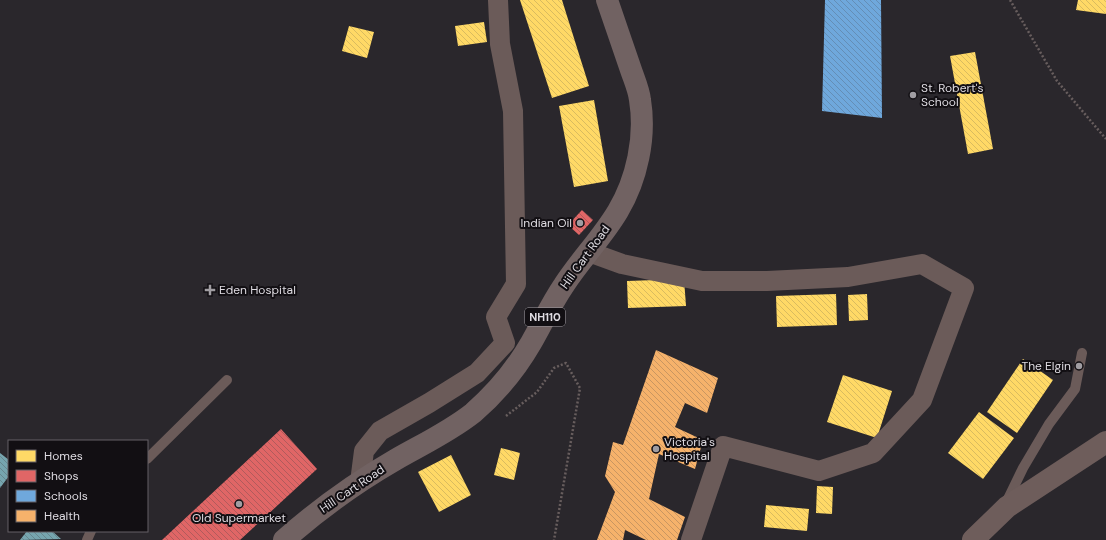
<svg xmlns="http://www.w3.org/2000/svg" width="1106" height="540" font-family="'DM Sans',sans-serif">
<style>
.homes{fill:url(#homes-back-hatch)}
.shops{fill:url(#shops-back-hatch)}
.schools{fill:url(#schools-back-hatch)}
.health{fill:url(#health-back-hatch)}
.public{fill:url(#public-back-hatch)}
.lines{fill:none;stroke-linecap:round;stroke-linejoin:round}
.path{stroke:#685e5e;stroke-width:2.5;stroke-dasharray:2 2;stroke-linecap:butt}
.lane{stroke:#6b5b59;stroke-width:10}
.street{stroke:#6b5b59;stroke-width:20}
.secondary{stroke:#6e5d5b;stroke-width:22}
.highway{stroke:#716262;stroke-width:22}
.poi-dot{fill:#a09da2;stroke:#120f13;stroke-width:1.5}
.labels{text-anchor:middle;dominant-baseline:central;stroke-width:4;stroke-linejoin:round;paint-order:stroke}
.shield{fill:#120f13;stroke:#a29ea4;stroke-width:1}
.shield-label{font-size:11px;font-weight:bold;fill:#dfdce2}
.poi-label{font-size:12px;fill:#dfdce2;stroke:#120f13;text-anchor:start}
.street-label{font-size:12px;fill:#dfdce2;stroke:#120f13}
</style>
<defs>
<pattern id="homes-back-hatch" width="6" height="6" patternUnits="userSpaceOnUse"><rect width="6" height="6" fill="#ffd966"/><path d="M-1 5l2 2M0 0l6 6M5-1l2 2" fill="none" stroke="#d9bb5f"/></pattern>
<pattern id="shops-back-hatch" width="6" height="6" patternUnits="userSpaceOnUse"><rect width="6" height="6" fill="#e06666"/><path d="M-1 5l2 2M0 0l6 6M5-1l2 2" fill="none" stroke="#b15b5c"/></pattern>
<pattern id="schools-back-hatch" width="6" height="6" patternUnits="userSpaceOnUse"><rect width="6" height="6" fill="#6fa8dc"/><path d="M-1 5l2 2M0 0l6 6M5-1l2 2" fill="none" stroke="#648eb6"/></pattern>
<pattern id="health-back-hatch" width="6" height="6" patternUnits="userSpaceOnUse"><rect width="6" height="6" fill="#f6b26b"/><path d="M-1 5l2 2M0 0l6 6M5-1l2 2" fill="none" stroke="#c99661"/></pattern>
<pattern id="public-back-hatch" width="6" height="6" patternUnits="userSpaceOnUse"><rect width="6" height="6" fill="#76a5af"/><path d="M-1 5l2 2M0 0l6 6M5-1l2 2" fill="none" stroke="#67878f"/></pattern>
</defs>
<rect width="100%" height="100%" fill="#2a272c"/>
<g class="homes">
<polygon points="520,0 562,0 589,86 552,98"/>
<polygon points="1078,0 1106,0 1106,14 1076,10"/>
<polygon points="484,22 487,42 458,46 455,26"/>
<polygon points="349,26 374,32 367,58 342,51"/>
<polygon points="975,52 993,149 968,154 950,56"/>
<polygon points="594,100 608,181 574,187 559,106"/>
<polygon points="684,279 686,306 628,308 627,281"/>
<polygon points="836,294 837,325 777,327 776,296"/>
<polygon points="867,294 868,320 849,321 848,295"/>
<polygon points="1023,359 1053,380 1017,433 987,412"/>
<polygon points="843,375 892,391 877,438 827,422"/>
<polygon points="979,412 1014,438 983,479 948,453"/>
<polygon points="501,448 520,453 514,480 494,475"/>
<polygon points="451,455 471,495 439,512 418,472"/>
<polygon points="817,486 833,487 832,514 816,513"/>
<polygon points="766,505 809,509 807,531 764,527"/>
</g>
<g class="shops">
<polygon points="582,210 593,220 579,235 568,225"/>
<polygon points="281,429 317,469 240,540 162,540"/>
</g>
<polygon class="schools" points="825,0 881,0 882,118 822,111"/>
<polygon class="health" points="656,350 718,378 707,413 685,403 675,427 703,440 695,469 659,454 649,499 685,517 677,540 646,540 625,530 623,540 597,540 615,492 605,476 613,442 623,445"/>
<g class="public">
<polygon points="0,453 9,460 9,476 0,488"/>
<polygon points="27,531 52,531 61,539 20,540"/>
</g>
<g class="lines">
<g class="path">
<polyline points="1010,0 1057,81 1106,139"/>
<polyline points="506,416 537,392 554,368 566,363 580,388 554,540"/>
</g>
<g class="lane">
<polyline points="147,459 227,380"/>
<polyline points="1008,503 1008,499 1023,468 1049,424 1075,389 1082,353"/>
<polyline points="87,540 91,531"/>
</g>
<g class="street">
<polyline points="589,252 622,264 702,281 767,281 848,277 922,264 964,288 922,400 873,453 819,471 723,446 691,540"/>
<polyline points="360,482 364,451 380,431 429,403 477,373 505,343 496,317 516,284 513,111 500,44 498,0"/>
</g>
<polyline class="secondary" points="973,540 1007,507 1106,442"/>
<path class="highway" d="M284,540C318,510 355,483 395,460C421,445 449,432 473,413C496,393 516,369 531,343C542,324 551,304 564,285C580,260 602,238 618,211C637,179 646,137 640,100C639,90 634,79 631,70C623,47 615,23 607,0"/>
</g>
<g class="poi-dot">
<circle cx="913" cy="95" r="4"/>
<circle cx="580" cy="223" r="4"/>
<path d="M208 284h4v4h4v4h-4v4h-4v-4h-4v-4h4z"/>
<circle cx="1079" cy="366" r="4"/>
<circle cx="656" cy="449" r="4"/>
<circle cx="239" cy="504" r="4"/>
</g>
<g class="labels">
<rect class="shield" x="525" y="308" width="40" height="18" rx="3"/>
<g class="shield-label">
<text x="545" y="317">NH110</text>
</g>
<g class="poi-label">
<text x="921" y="88">St. Robert's<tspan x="921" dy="14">School</tspan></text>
<text x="572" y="223" text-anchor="end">Indian Oil</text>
<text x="219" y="290">Eden Hospital</text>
<text x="1071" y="366" text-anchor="end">The Elgin</text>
<text x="664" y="442">Victoria's<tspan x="664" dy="14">Hospital</tspan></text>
<text x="239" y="518" text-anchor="middle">Old Supermarket</text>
</g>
<g class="street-label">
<text transform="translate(585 257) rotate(-54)">Hill Cart Road</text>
<text transform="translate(352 489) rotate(-34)">Hill Cart Road</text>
</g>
</g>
<rect x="8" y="440" width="140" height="92" fill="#120f13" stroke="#646166"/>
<rect x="16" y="450" width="20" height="12" fill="#ffd966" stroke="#646166"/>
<text x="44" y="460" font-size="12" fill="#dfdce2">Homes</text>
<rect x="16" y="470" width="20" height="12" fill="#e06666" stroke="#646166"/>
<text x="44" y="480" font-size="12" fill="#dfdce2">Shops</text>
<rect x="16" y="490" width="20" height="12" fill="#6fa8dc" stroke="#646166"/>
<text x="44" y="500" font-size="12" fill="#dfdce2">Schools</text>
<rect x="16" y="510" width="20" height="12" fill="#f6b26b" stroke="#646166"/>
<text x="44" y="520" font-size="12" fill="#dfdce2">Health</text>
</svg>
